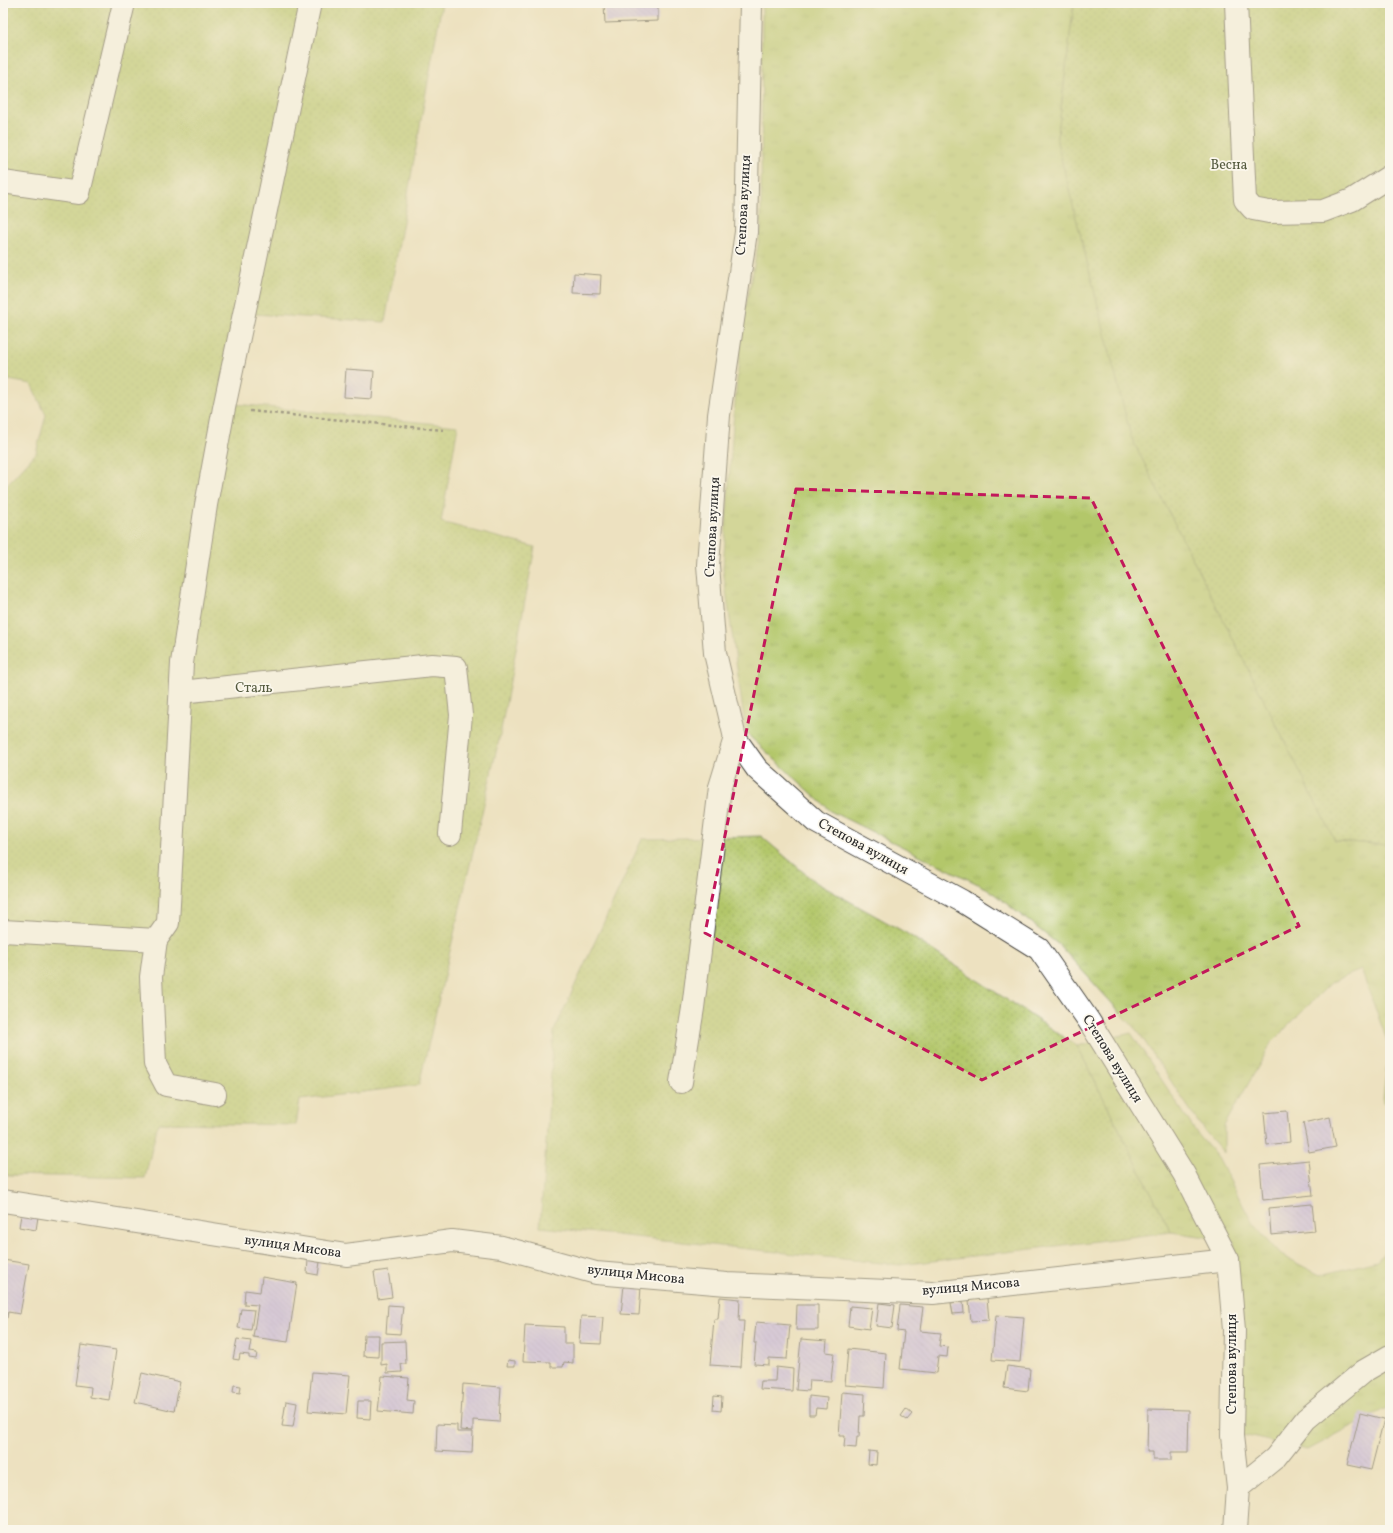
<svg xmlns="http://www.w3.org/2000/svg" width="1393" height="1533" font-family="Vollkorn,serif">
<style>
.grass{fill:url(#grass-tufts);stroke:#6f794a}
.garden{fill:url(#garden-dots);stroke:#6f794a}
.building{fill:url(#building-back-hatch)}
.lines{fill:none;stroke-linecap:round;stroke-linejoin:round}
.minor-casing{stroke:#484641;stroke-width:24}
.path{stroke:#484641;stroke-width:2.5;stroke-dasharray:3 3;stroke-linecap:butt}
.minor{stroke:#fff;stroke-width:22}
.marked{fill:none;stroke:#c2185b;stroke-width:3;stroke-dasharray:8 5;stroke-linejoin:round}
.labels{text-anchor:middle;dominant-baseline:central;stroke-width:3.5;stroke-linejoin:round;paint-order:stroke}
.park-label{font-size:14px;fill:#545a3e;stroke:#fbf7ec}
.street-label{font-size:14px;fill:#2b2b2b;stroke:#fbf7ec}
</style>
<defs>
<pattern id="grass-tufts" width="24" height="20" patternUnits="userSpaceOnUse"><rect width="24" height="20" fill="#b3c76a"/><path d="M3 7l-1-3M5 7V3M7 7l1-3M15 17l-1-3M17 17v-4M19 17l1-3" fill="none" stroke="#9aab5c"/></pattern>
<pattern id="garden-dots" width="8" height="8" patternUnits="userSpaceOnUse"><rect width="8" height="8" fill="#b3c76a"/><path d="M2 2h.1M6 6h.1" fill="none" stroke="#9aab5c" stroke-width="1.8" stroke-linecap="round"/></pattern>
<pattern id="building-back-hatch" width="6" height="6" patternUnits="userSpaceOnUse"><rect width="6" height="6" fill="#bcabf2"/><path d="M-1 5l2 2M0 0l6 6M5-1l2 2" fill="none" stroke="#998bc4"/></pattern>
</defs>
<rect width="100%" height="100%" fill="#fbf7ec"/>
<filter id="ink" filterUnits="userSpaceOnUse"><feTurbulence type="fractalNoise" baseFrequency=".025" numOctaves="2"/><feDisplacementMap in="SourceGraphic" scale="8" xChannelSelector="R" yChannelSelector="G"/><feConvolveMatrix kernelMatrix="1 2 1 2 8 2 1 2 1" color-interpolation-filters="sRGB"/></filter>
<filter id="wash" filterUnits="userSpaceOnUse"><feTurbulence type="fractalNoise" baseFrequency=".012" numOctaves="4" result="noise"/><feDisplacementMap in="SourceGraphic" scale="16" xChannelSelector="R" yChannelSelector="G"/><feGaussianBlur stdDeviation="0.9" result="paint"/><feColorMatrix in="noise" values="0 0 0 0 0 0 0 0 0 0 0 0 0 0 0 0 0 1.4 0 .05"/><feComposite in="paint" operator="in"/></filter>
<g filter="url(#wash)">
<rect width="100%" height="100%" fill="#ede1c0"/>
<g class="grass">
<polygon points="762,3 1074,3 1057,142 1335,841 1390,845 1390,1121 1383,1098 1389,1046 1361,970 1332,982 1273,1041 1224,1126 1224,1153 1202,1128 1139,1033 1059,945 988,889 832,812 746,733 723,569 733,424 742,325 761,230"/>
<polygon points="1131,1033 1196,1132 1218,1158 1253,1224 1281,1255 1320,1275 1377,1261 1390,1245 1390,1406 1307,1450 1239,1434 1241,1329 1234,1241 1171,1232 1077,1046"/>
</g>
<g class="garden">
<polygon points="3,3 442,3 385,322 253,314 236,404 458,426 441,522 535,547 500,735 419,1085 300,1100 296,1125 158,1123 145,1178 3,1175 3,489 36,453 46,415 31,384 3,379"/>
<polygon points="1074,3 1390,3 1390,845 1335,841 1131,437 1057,142"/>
<polygon points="761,836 815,882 906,933 1077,1046 1171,1232 900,1265 540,1227 554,1031 642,839"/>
</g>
<g id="blocks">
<g class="building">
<polygon points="604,3 658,3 658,21 605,23"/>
<polygon points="574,273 601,275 600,294 573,293"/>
<polygon points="346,369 374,371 372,399 344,397"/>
<polygon points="1287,1111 1290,1142 1267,1145 1264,1113"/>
<polygon points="1330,1117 1336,1147 1309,1152 1303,1123"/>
<polygon points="1309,1160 1313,1195 1263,1200 1260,1165"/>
<polygon points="1312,1204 1315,1231 1271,1235 1269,1208"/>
<polygon points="21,1215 38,1217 36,1230 19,1227"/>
<polygon points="3,1260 29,1264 20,1314 8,1312 7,1318 3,1317"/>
<polygon points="308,1260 320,1262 318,1275 307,1273"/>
<polygon points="388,1270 392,1297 378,1299 374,1272"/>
<polygon points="262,1277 297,1283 288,1342 253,1337 258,1305 244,1304 245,1290 260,1292"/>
<polygon points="624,1285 641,1287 639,1315 621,1314"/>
<polygon points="720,1297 740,1299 739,1321 744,1321 741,1367 710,1365 714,1319 718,1319"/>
<polygon points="987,1298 989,1320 971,1321 969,1300"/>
<polygon points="963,1301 964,1313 953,1314 951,1303"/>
<polygon points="879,1303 895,1305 892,1328 876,1326"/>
<polygon points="388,1305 403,1306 400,1334 386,1333"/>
<polygon points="797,1305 818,1305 818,1330 796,1330"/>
<polygon points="900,1305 923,1307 920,1331 941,1333 939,1346 948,1347 947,1357 938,1356 936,1373 900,1369 904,1332 897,1331"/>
<polygon points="850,1306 872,1308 869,1329 848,1326"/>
<polygon points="241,1309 254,1310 251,1330 238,1328"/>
<polygon points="996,1315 1024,1317 1020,1362 992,1360"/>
<polygon points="581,1316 603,1317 601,1344 579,1343"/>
<polygon points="756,1322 790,1325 787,1359 769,1358 769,1365 754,1364 756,1343 754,1343"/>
<polygon points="525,1325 564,1327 564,1344 573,1344 573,1363 564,1362 563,1367 551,1367 551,1362 523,1361"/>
<polygon points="364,1335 379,1335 378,1357 363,1356"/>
<polygon points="237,1339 251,1341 249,1352 257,1353 256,1359 249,1358 249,1355 240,1354 239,1360 233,1359"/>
<polygon points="801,1339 827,1341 826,1352 834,1353 831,1381 810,1380 809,1391 796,1390"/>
<polygon points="405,1341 406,1364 401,1364 402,1372 387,1373 387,1364 381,1365 381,1342"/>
<polygon points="81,1345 116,1350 109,1400 90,1397 91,1387 75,1385"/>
<polygon points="848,1349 886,1353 884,1388 845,1385"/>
<polygon points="508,1360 515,1361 515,1366 507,1366"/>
<polygon points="1007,1366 1030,1369 1028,1391 1004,1388"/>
<polygon points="776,1367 793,1369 792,1391 760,1389 761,1381 775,1381"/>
<polygon points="312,1372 350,1375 346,1414 308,1411"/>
<polygon points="142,1373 180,1382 174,1411 135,1402"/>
<polygon points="382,1376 409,1378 407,1400 414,1401 413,1414 378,1411"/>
<polygon points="463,1384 501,1387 499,1422 473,1420 473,1431 460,1430"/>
<polygon points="234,1385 241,1386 240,1393 233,1392"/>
<polygon points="842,1392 865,1394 864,1416 860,1416 859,1437 857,1437 856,1448 844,1447 845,1436 839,1436"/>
<polygon points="714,1396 722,1397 721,1411 713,1410"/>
<polygon points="809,1396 827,1398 826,1409 816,1408 815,1415 809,1415"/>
<polygon points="286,1401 297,1403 293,1427 282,1426"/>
<polygon points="358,1401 371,1401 370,1419 357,1418"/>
<polygon points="906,1409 912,1414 907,1420 901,1416"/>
<polygon points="1148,1409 1189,1410 1188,1452 1171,1452 1171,1460 1153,1460 1153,1452 1147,1452"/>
<polygon points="1360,1413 1384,1419 1371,1470 1347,1465"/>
<polygon points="437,1424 457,1425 457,1432 473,1432 472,1453 436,1451"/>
<polygon points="869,1451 877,1452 876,1465 868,1464"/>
<polygon points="3,1509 6,1509 4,1530 3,1530"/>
</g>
</g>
</g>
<g filter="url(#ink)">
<use href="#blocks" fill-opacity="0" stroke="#484641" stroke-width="1"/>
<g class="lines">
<defs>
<g id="minor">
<polyline points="751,3 746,232 719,415 708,565 715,653 735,738 757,769 816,822 962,901 1039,949 1089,1021 1184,1174 1228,1260 1234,1330 1232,1436 1238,1488 1235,1530"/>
<polyline points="1236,3 1245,200 1253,209 1269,212 1323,211 1352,200 1390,176"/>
<polyline points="3,182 79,193 124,3"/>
<polyline points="181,692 432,665 456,667 461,715 450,834"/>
<polyline points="3,931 156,940 168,923 182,663 206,505 224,408 310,3"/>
<polyline points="156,940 151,977 155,1064 166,1085 215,1094"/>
<polyline points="681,1082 693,1008 720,787 735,738"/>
<polyline points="3,1201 346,1255 452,1241 502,1247 596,1273 727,1284 933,1293 1228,1260"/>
<polyline points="1238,1488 1275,1458 1306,1419 1364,1371 1390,1356"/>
</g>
</defs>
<use href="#minor" class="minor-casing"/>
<polyline class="path" points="250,411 443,430"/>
<use href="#minor" class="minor"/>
</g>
</g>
<path d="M0 0H1393V1533H0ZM796,489L1091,498L1299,926L982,1080L705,933Z" fill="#ede1c0" fill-opacity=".55" fill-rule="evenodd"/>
<path class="marked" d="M796,489L1091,498L1299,926L982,1080L705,933Z"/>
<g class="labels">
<g class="park-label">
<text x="1229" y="165">Весна</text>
<text x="254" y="688">Сталь</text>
</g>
<g class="street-label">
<text transform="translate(744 205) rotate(-87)">Степова вулиця</text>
<text transform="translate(713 527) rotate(-87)">Степова вулиця</text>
<text transform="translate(863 847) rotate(29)">Степова вулиця</text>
<text transform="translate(1112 1059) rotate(58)">Степова вулиця</text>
<text transform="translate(293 1247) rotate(8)">вулиця Мисова</text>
<text transform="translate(636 1275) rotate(6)">вулиця Мисова</text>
<text transform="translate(971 1287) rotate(-5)">вулиця Мисова</text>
<text transform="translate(1232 1364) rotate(-90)">Степова вулиця</text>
</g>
</g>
<rect width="1393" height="1533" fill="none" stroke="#fbf7ec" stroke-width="16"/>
</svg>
